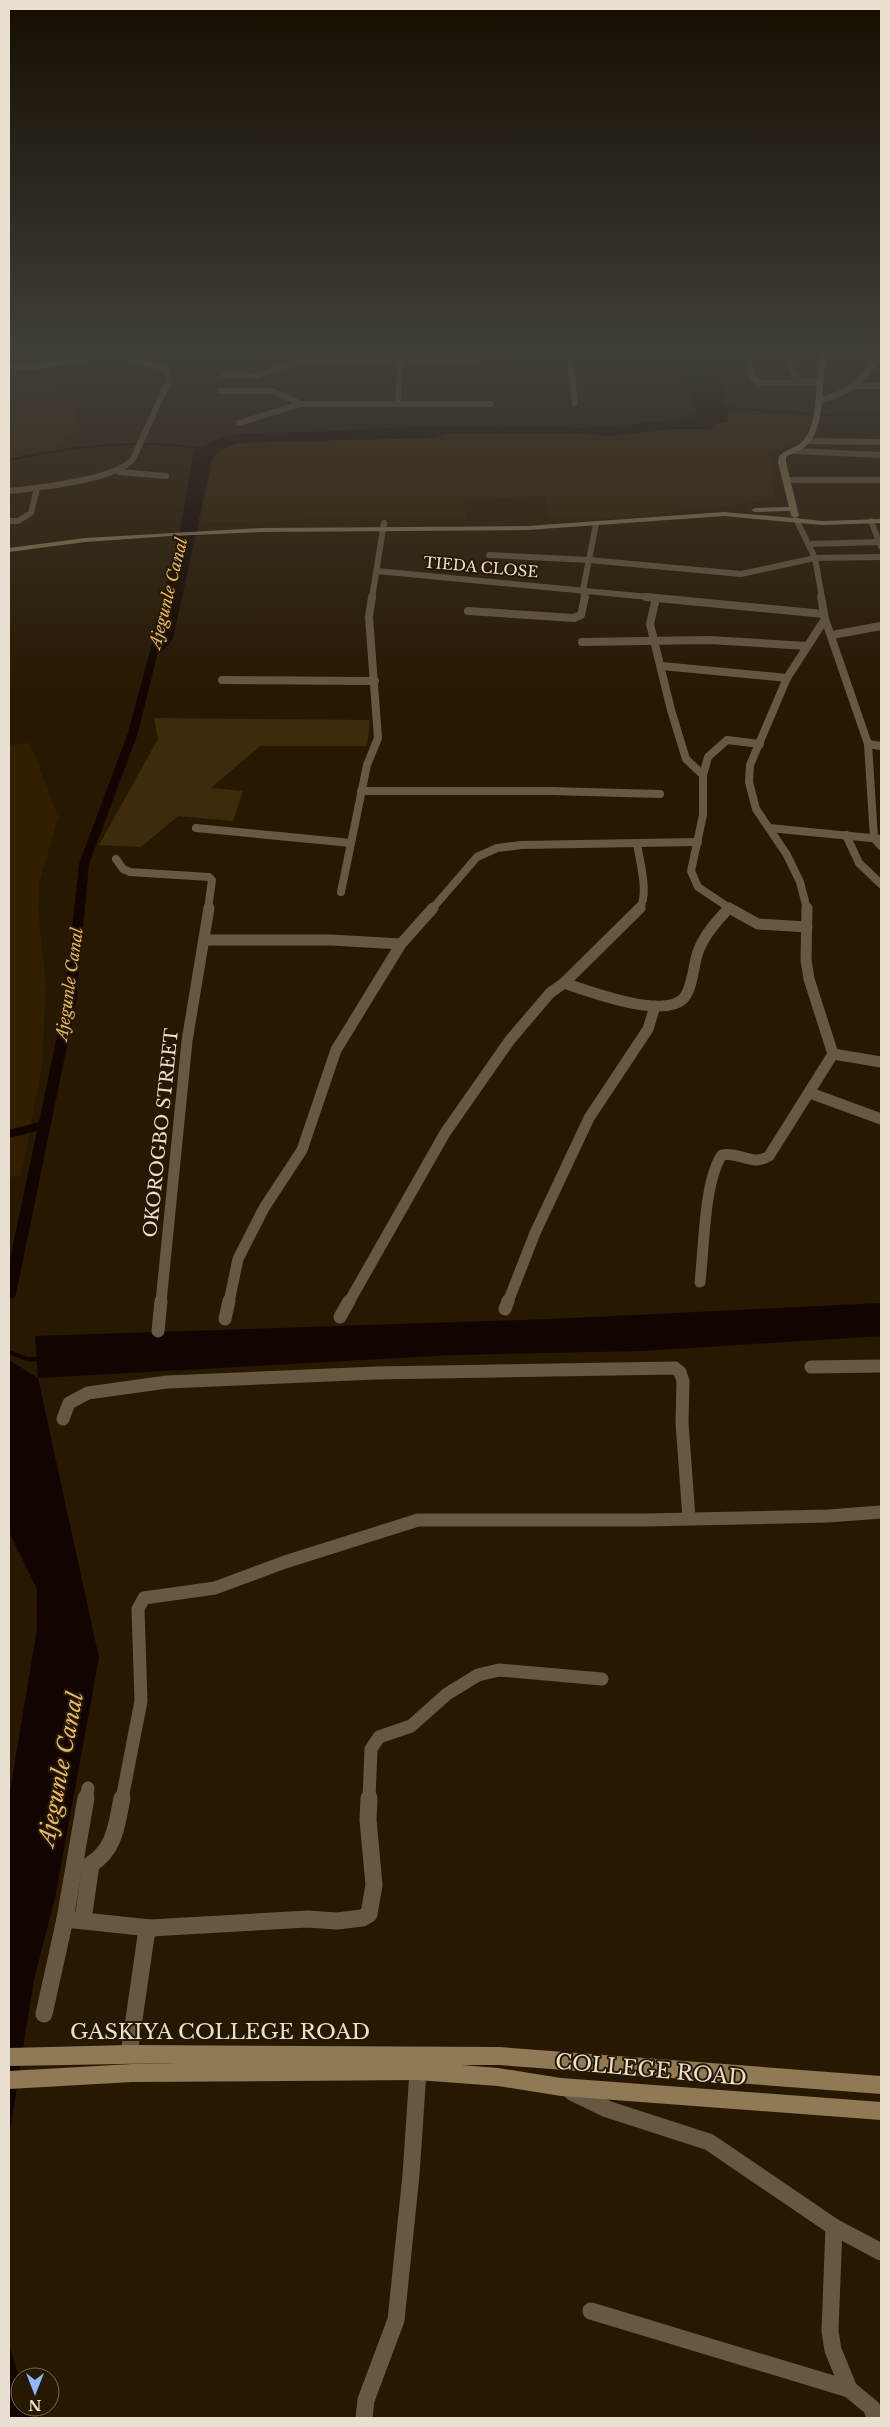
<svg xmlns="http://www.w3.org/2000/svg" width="890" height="2427" font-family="'Libre Baskerville',serif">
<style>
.built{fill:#311f00}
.green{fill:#3d2c0b}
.water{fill:#120400}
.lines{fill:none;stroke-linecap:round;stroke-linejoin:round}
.stream-far1{stroke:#120400;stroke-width:2}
.stream{stroke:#120400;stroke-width:4.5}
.canal{fill:#120400;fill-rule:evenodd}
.street-far4{stroke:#665841;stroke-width:6}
.street-far3{stroke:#665841;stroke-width:8}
.street-far2{stroke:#665841;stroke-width:11}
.street-far1{stroke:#665841;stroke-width:13}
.street{stroke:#665841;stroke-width:17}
.secondary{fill:#907a55;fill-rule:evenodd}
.labels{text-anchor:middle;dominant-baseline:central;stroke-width:4;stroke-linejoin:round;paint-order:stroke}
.far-street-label{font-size:15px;fill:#eae0d1;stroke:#271901}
.far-water-label{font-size:16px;font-style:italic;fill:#eab966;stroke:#271901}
.street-label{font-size:18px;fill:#eae0d1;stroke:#271901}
.near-street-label{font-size:21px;fill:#eae0d1;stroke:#271901}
.near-water-label{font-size:22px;font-style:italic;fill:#eab966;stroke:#271901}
</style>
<rect width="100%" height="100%" fill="#271901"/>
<g class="built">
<polygon points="9,386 79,392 75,407 79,420 70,434 57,448 9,458"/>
<polygon points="728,415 769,415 811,419 804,435 796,442 770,453 775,499 688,511 595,519 550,519 544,496 463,500 467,519 324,519 201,523 212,459 225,446 237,443 434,438 447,434 574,433 610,436 673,429 709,429 716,424 728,422"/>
<polygon points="30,743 58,817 39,884 38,910 46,985 42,1065 21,1176 9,1177 9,745"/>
</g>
<polygon class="green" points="154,718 370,720 367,746 260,746 211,788 243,791 233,821 178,816 141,847 99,845 158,739"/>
<g class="water">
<path d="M675,352H717L722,367L726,405L734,408L727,413L728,422L716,424L709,429H673L610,436L574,433L447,434L434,438L260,442C240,443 225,443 212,459L173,639L164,650L157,646L156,624L179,536L194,451C213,439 230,434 252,433L556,426L582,428L680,420L693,416L697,412L687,387L680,380V370L676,365Z"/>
<polygon points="881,1303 881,1336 642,1351 455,1355 38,1378 99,1658 55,1898 34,1980 9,2137 9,1797 37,1629 37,1589 9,1532 9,1360 38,1378 35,1336 551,1319"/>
<polygon points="9,2345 20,2380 20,2407 29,2407 32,2418 9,2418"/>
</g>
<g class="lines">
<g class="stream-far1">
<polyline points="731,408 828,415 881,414"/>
<path d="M9,460C55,450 102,443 150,444C167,444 185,447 203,448"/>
</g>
<polyline class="stream" points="9,1352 27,1359 40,1359"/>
<g class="canal">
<polygon points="438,426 491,426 495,428 491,430 344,434 340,432 344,430"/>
<polygon points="158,621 165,623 138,733 89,864 76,1002 16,1294 14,1298 9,1299 9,1264 37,1131 9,1138 9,1130 39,1122 64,1002 79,864 128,733"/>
</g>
<g class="street-far4">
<polyline points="287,352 305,359 480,359"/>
<polyline points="569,352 575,403"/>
<polyline points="745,352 754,379 760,383 819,382"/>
<polyline points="787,352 787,360 799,382"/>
<polyline points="9,365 28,368 114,353"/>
<polyline points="224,375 255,376 305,359"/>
<polyline points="856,386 881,386"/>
<polyline points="220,391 273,391 301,404 491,404"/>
<path d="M818,401C850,394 861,380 881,356"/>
<polyline points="398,404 401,354"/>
<polyline points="239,423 301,404"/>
<polyline points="807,441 881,442"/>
<polyline points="794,451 881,455"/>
<polyline points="119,472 166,476"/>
<polyline points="788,480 881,480"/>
<path d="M9,491C36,488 117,480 133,459L169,380L167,370L110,352"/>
<polyline points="9,521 18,521 31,513 37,488"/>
<polyline points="797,521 815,558 822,598"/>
<polyline points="871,521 881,547"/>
<polyline points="809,544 881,542"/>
<polyline points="489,555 589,560 741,574 815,558 881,557"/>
<polyline points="377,571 659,598"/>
<polyline points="372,598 384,523"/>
<polyline points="584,598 583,590 596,524"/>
</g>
<g class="street-far3">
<polyline points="646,597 824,614"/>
<polyline points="821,597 825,619 868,744 874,838 881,846"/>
<polyline points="656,598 650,624 671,710 686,759 703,775"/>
<polyline points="468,611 574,618 581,615 585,597"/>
<polyline points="832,635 881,626"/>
<polyline points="582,642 709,640 807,646"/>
<polyline points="662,666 787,678"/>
<polyline points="222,680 375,681"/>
<polyline points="868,744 881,746"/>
<polyline points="361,791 550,791 660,794"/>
<polyline points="196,828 351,843"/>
<polyline points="769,828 881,839"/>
<polyline points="846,835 859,863 881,884"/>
<path d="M637,843C639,859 650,896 639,909"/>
<polyline points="116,859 123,869 130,872 209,877 212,880 208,909"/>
<polyline points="341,892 367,765 378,738 369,617 372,597"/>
<polyline points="432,909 477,857 497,848 521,845 698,842"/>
<polyline points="727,909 729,907"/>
<polyline points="731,909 698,887 691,871 703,815 703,775 708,757 727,740 760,744"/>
<polyline points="807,909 800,882 787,855 756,809 749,782 750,765 787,678 825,619"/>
</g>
<g class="street-far2">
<polyline points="729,908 758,924 807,927"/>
<polyline points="204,940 331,940 401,944"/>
<path d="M564,983C588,991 662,1019 683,999C693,989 693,965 698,952C704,935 717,921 729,908"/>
<polyline points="833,1054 881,1062"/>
<polyline points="810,1093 881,1119"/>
<path d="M700,1282C704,1250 704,1180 722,1155C740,1151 752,1167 769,1156L833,1054L809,979L806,960L807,908"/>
<polyline points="161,1302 187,1041 209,908"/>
<polyline points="229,1302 238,1259 264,1208 302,1150 336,1050 401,944 433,908"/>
<polyline points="349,1302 445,1133 510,1040 550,993 564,983 640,908"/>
<polyline points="508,1302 535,1233 589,1118 648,1029 655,1006"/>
</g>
<g class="street-far1">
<polyline points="505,1309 508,1301"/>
<polyline points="340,1317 349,1301"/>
<polyline points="225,1319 229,1301"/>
<polyline points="158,1331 161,1301"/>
<polyline points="811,1367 881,1366"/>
<polyline points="63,1419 69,1403 88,1393 167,1382 376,1373 675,1368 680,1372 683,1381 682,1423 689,1518"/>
<polyline points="86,1799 88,1788"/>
<polyline points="122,1799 141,1701 138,1609 144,1598 215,1588 285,1562 418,1520 646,1520 828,1516 881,1512"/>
<polyline points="369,1799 371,1749 379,1737 411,1726 447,1694 478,1675 499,1670 602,1679"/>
</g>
<g class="street">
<polyline points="65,1919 150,1928"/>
<path d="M83,1920L91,1864C115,1850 117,1823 122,1798"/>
<polyline points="44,2014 65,1919 86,1798"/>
<polyline points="129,2054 146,1936 150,1928 308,1919 337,1921 362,1918 369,1914 374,1885 368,1820 369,1798"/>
<polyline points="572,2092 607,2109 709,2142 834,2227 881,2252"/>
<polyline points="834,2227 830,2331 833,2350 849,2389 872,2408 875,2418"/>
<polyline points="591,2311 849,2389"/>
<polyline points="364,2418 366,2400 396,2320 411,2175 418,2071"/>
</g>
<g class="secondary">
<path d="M822,352H828C819,379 828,425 807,445C801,451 793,453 786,457V462L799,516L795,518L822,521L881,519V523L822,525L724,516L528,530L262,532L171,536L85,542L9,552V548L85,538L262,528L528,526L724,512L795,518L791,516L790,511L755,512L751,510L755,508L789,507L778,462L779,456C786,449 796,448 802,442C821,423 813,377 822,352Z"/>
<polygon points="129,2045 499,2047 881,2076 881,2094 499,2065 461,2065 498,2068 561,2078 881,2102 881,2120 561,2096 498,2086 418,2080 132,2082 9,2089 9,2071 132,2064 176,2063 9,2066 9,2048"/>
</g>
</g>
<linearGradient id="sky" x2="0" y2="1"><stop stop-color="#150e01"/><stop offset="0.51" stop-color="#413e38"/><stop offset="1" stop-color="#413e38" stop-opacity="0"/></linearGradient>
<rect width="890" height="692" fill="url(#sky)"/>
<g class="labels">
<g class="far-street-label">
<text transform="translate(481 567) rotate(5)">TIEDA CLOSE</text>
</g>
<g class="far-water-label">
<text transform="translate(168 593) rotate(-76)">Ajegunle Canal</text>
<text transform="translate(69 984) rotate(-82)">Ajegunle Canal</text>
</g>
<g class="street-label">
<text transform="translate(161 1133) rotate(-84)">OKOROGBO STREET</text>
</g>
<g class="near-street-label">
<text x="220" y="2032">GASKIYA COLLEGE ROAD</text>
<text transform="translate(651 2070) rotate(5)">COLLEGE ROAD</text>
</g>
<g class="near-water-label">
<text transform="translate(61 1769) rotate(-79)">Ajegunle Canal</text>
</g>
</g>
<rect width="890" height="2427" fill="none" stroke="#eae0d1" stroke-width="20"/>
<g transform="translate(35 2392) rotate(180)"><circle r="24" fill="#271901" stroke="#756954"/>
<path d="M0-4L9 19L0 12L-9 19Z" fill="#8eb9fc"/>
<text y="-8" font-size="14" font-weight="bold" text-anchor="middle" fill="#eae0d1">N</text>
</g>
</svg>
